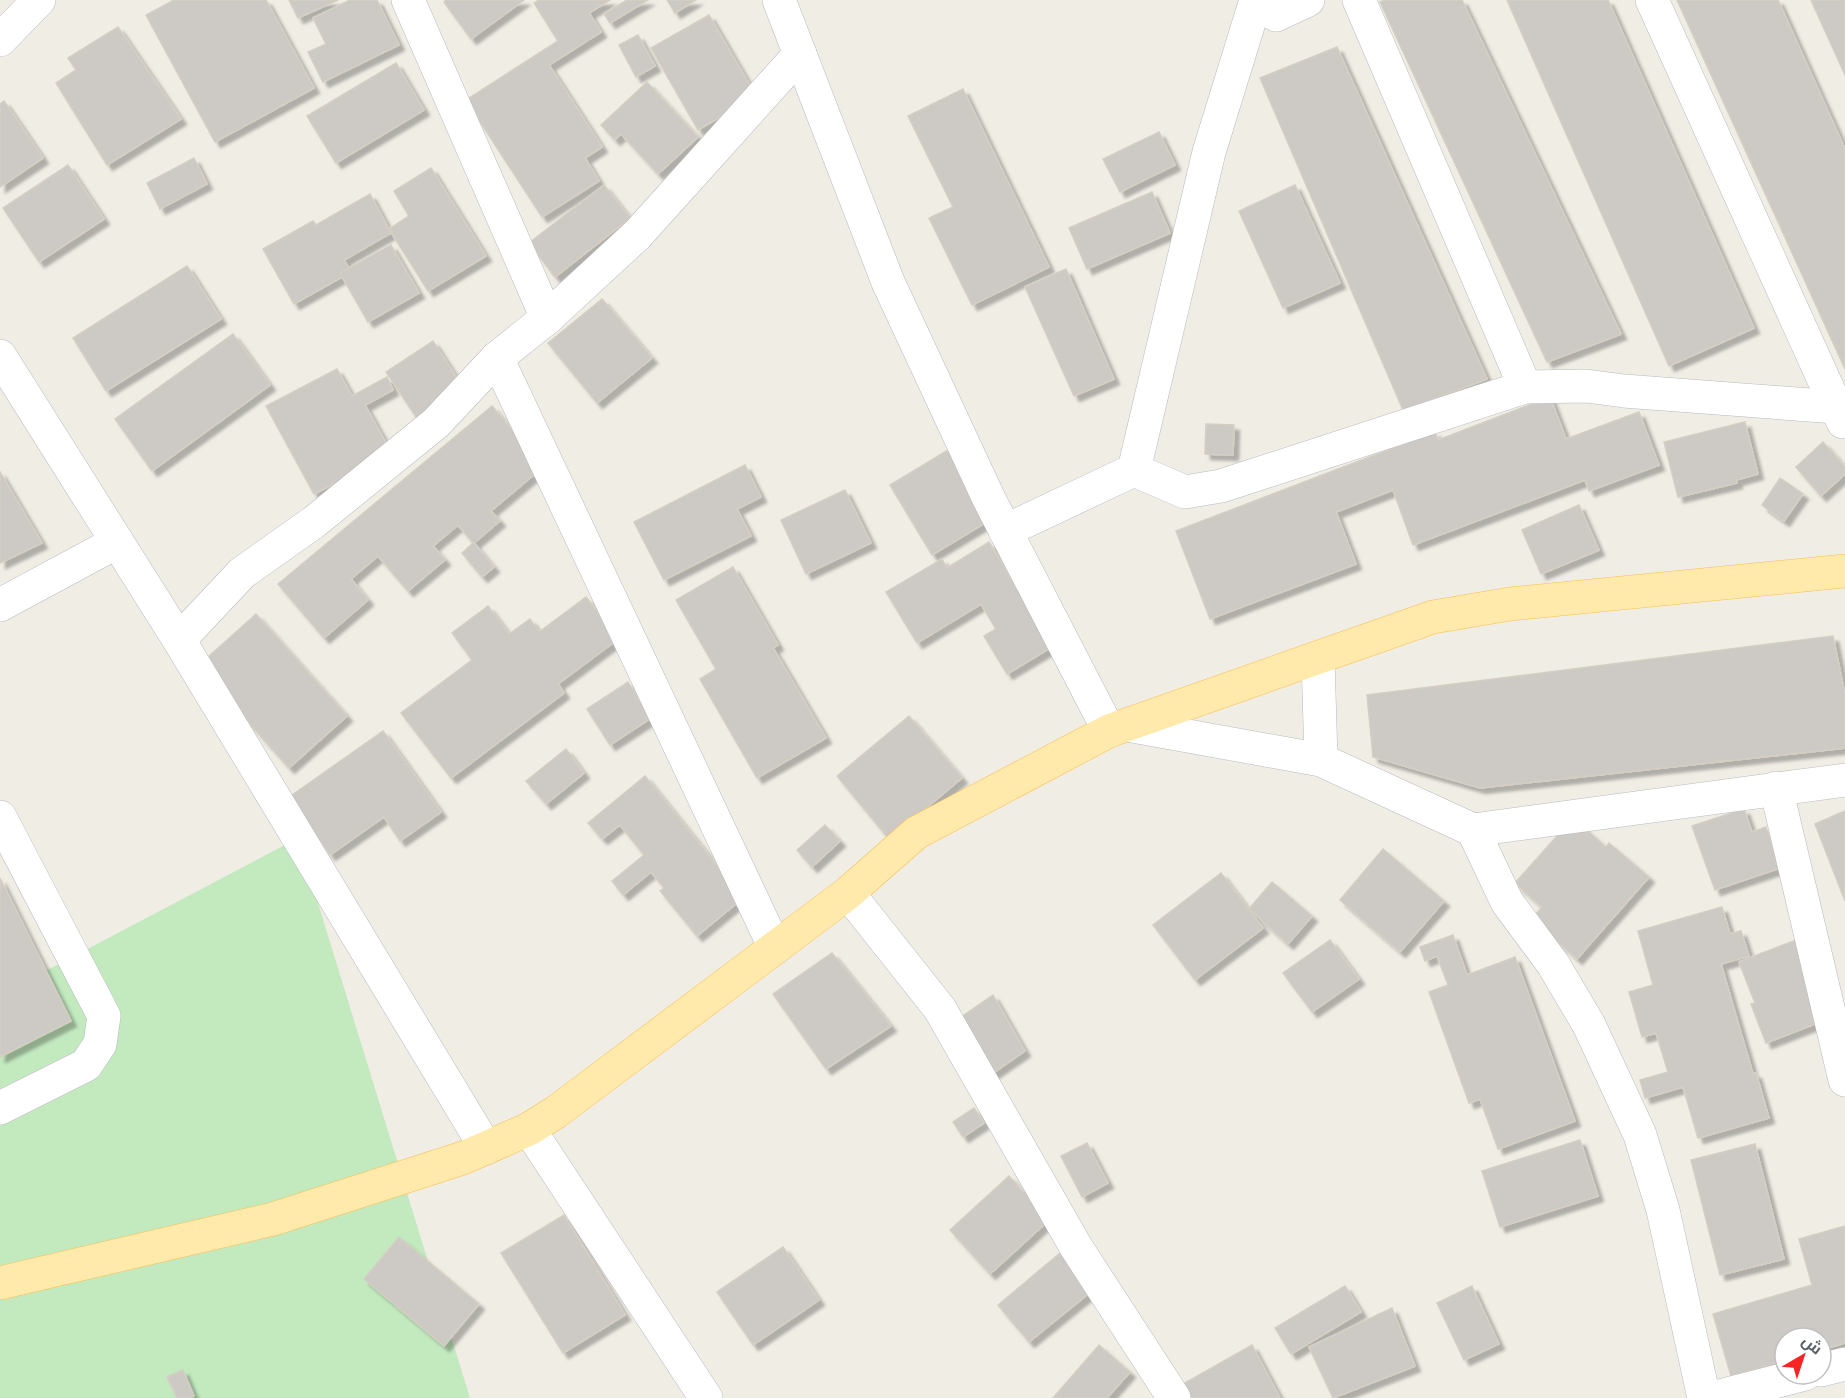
<svg xmlns="http://www.w3.org/2000/svg" width="1845" height="1398" font-family="'PT Sans Narrow',Cairo,sans-serif">
<style>
.green{fill:#c3e9bf}
.building{fill:#cdc9c4;stroke:#d5cec2;stroke-width:1.5;filter:url(#shadow)}
.lines{fill:none;stroke-linecap:round;stroke-linejoin:round}
.minor-casing{stroke:#b7bbc0;stroke-width:34}
.major-casing{stroke:#fcbd52;stroke-width:34}
.minor{stroke:#fff;stroke-width:33}
.major{stroke:#ffeaab;stroke-width:33}
</style>
<defs>
<filter id="shadow"><feDropShadow dx="5.5" dy="5.5" stdDeviation="1.5" flood-color="#0004"/></filter>
</defs>
<rect width="100%" height="100%" fill="#f0ede5"/>
<polygon class="green" points="298,838 470,1398 0,1398 0,995"/>
<g class="building">
<polygon points="174,0 266,0 314,88 215,142 146,15"/>
<polygon points="289,0 338,0 298,18"/>
<polygon points="350,0 377,0 399,45 323,82 308,52 326,44 313,18"/>
<polygon points="446,0 524,0 471,39 444,2"/>
<polygon points="539,0 610,0 589,13 601,32 549,65 602,147 585,158 599,181 542,217 466,100 558,41 534,3"/>
<polygon points="627,0 648,0 610,23 604,14"/>
<polygon points="667,0 696,0 675,13"/>
<polygon points="1385,0 1462,0 1621,334 1547,362 1380,2"/>
<polygon points="1507,0 1608,0 1754,328 1669,366"/>
<polygon points="1677,0 1778,0 1845,149 1845,369"/>
<polygon points="1811,0 1845,0 1845,75"/>
<polygon points="709,15 756,96 698,130 651,48"/>
<polygon points="118,27 181,119 107,165 56,83 76,70 68,58"/>
<polygon points="638,35 655,66 636,77 619,45"/>
<polygon points="1337,47 1487,379 1403,410 1260,78"/>
<polygon points="396,63 424,110 336,163 307,116"/>
<polygon points="647,82 698,137 658,174 621,134 615,140 601,125"/>
<polygon points="963,89 1049,267 972,305 929,218 953,207 908,116"/>
<polygon points="4,101 43,158 0,187 0,104"/>
<polygon points="1159,132 1175,165 1120,192 1103,159"/>
<polygon points="194,158 207,184 160,209 147,183"/>
<polygon points="68,165 104,219 39,262 3,208"/>
<polygon points="431,168 486,256 428,291 389,229 409,216 394,191"/>
<polygon points="604,185 630,218 555,277 529,243"/>
<polygon points="1295,185 1340,283 1283,308 1239,211"/>
<polygon points="1152,192 1170,233 1087,269 1069,228"/>
<polygon points="370,194 391,233 344,260 351,272 294,304 263,249 313,221 316,225"/>
<polygon points="391,245 419,293 368,322 340,273"/>
<polygon points="187,266 221,319 106,391 73,338"/>
<polygon points="1066,269 1114,379 1074,396 1025,287"/>
<polygon points="602,299 652,358 597,403 548,343"/>
<polygon points="233,334 270,385 152,471 115,419"/>
<polygon points="433,341 464,389 418,420 386,372"/>
<polygon points="337,369 352,396 387,377 393,390 365,405 392,454 314,494 266,406"/>
<polygon points="1550,397 1566,439 1639,412 1659,465 1589,491 1585,480 1413,545 1393,490 1336,512 1356,564 1210,619 1176,531 1435,432 1438,440"/>
<polygon points="492,406 543,467 491,511 500,521 474,543 494,567 482,577 462,553 473,543 458,525 433,546 445,560 408,591 378,556 351,579 368,600 324,638 278,584"/>
<polygon points="1745,422 1758,474 1736,480 1737,483 1678,497 1664,442"/>
<polygon points="1206,424 1234,425 1233,455 1205,454"/>
<polygon points="1823,442 1845,467 1845,474 1821,496 1796,467"/>
<polygon points="948,450 990,520 932,555 890,485"/>
<polygon points="745,465 761,497 737,509 751,536 664,580 634,522"/>
<polygon points="0,472 42,543 0,563"/>
<polygon points="1780,478 1803,494 1784,521 1762,505"/>
<polygon points="845,490 871,543 806,574 781,520"/>
<polygon points="1579,505 1599,550 1541,574 1522,530"/>
<polygon points="989,542 1052,647 1007,674 984,636 996,629 981,604 917,643 886,592 942,559 947,568"/>
<polygon points="733,567 778,645 773,648 826,738 757,778 700,679 716,669 676,600"/>
<polygon points="586,597 618,639 558,684 564,693 451,778 401,713 472,660 452,633 488,606 509,634 530,619 539,632"/>
<polygon points="256,614 347,716 289,768 198,666"/>
<polygon points="1833,636 1845,695 1845,748 1480,788 1373,757 1367,695"/>
<polygon points="628,682 651,718 610,745 587,709"/>
<polygon points="909,716 962,778 889,839 837,776"/>
<polygon points="383,731 441,812 400,841 384,817 330,855 288,798"/>
<polygon points="566,749 584,773 546,804 526,781"/>
<polygon points="645,776 743,898 697,936 660,891 664,888 651,872 623,895 612,881 644,855 620,825 602,839 588,823"/>
<polygon points="1744,809 1752,832 1766,827 1780,868 1715,890 1692,826"/>
<polygon points="1845,811 1845,901 1815,824"/>
<polygon points="1573,818 1606,847 1609,843 1649,877 1577,959 1532,919 1542,907 1515,883"/>
<polygon points="825,825 840,841 812,867 797,850"/>
<polygon points="1383,849 1444,901 1400,952 1340,900"/>
<polygon points="1221,873 1263,928 1195,980 1153,925"/>
<polygon points="0,878 71,1021 0,1057"/>
<polygon points="1272,882 1312,916 1288,944 1249,909"/>
<polygon points="1722,907 1730,934 1741,931 1749,956 1721,964 1753,1074 1756,1073 1769,1118 1698,1138 1683,1087 1645,1098 1640,1080 1668,1072 1656,1033 1642,1037 1629,992 1653,985 1638,931"/>
<polygon points="1453,935 1467,975 1515,957 1575,1121 1498,1149 1480,1099 1469,1103 1429,992 1448,985 1437,956 1425,961 1420,947"/>
<polygon points="1330,940 1359,979 1312,1012 1283,973"/>
<polygon points="1796,940 1825,1020 1766,1043 1751,1004 1755,1003 1739,962"/>
<polygon points="832,953 891,1026 826,1069 773,994"/>
<polygon points="993,995 1025,1051 986,1078 951,1024"/>
<polygon points="974,1108 984,1123 963,1137 953,1122"/>
<polygon points="1580,1140 1598,1196 1500,1227 1482,1171"/>
<polygon points="1087,1143 1108,1183 1082,1197 1061,1156"/>
<polygon points="1755,1144 1784,1259 1720,1275 1691,1160"/>
<polygon points="1009,1176 1023,1192 1035,1182 1060,1210 990,1274 950,1230"/>
<polygon points="564,1215 625,1315 563,1353 501,1253"/>
<polygon points="1845,1226 1845,1343 1821,1350 1821,1338 1785,1338 1785,1360 1731,1376 1713,1314 1812,1285 1799,1239"/>
<polygon points="399,1237 479,1304 444,1346 364,1279"/>
<polygon points="783,1247 819,1300 753,1345 717,1292"/>
<polygon points="1066,1248 1098,1286 1029,1342 998,1305"/>
<polygon points="1345,1286 1361,1312 1291,1354 1275,1328"/>
<polygon points="1472,1286 1499,1344 1464,1360 1437,1303"/>
<polygon points="1392,1308 1415,1366 1333,1398 1309,1347"/>
<polygon points="1099,1345 1130,1372 1107,1398 1053,1398"/>
<polygon points="1252,1345 1280,1398 1190,1398 1183,1384"/>
<polygon points="183,1370 194,1396 189,1398 177,1398 167,1377"/>
</g>
<g class="lines">
<defs>
<g id="minor">
<polyline points="408,0 547,318"/>
<polyline points="779,0 888,282 989,499 1109,731"/>
<polyline points="1268,0 1276,15 1308,0"/>
<polyline points="1359,0 1525,387"/>
<polyline points="1652,0 1843,422"/>
<polyline points="0,40 39,0"/>
<polyline points="0,356 179,640 486,1148"/>
<polyline points="497,358 775,948"/>
<polyline points="1134,470 1185,492 1221,486 1525,387 1586,386 1624,391 1836,407 1845,404"/>
<polyline points="1005,531 1134,470 1209,152 1256,0"/>
<polyline points="0,605 117,542"/>
<polyline points="179,640 242,573 314,522 436,423 497,358 547,318 637,235 800,54"/>
<polyline points="1318,658 1321,760"/>
<polyline points="1127,725 1321,760 1473,830 1507,902 1553,964 1589,1025 1640,1135 1663,1210 1704,1398"/>
<polyline points="1776,788 1845,1080"/>
<polyline points="0,817 104,1016 100,1044 86,1065 0,1108"/>
<polyline points="1473,830 1845,780"/>
<polyline points="848,893 940,1009 1076,1247 1174,1398"/>
<polyline points="529,1129 706,1398"/>
<polyline points="1821,1370 1845,1364"/>
<polyline points="1712,1398 1805,1374"/>
</g>
<polyline id="major" points="0,1283 273,1219 463,1158 529,1129 556,1112 848,893 916,833 1109,731 1433,617 1510,604 1845,571"/>
</defs>
<use href="#minor" class="minor-casing"/>
<use href="#major" class="major-casing"/>
<use href="#minor" class="minor"/>
<use href="#major" class="major"/>
</g>
<g transform="translate(1803 1356) rotate(39)"><circle r="28" fill="#ffffff" stroke="#bec0c2" stroke-width="1.5"/>
<path d="M0-4.5L10 22L0 15L-10 22Z" fill="#f72426"/>
<text y="-9" font-size="16" font-weight="bold" text-anchor="middle" fill="#5c6266">ش</text>
</g>
</svg>
